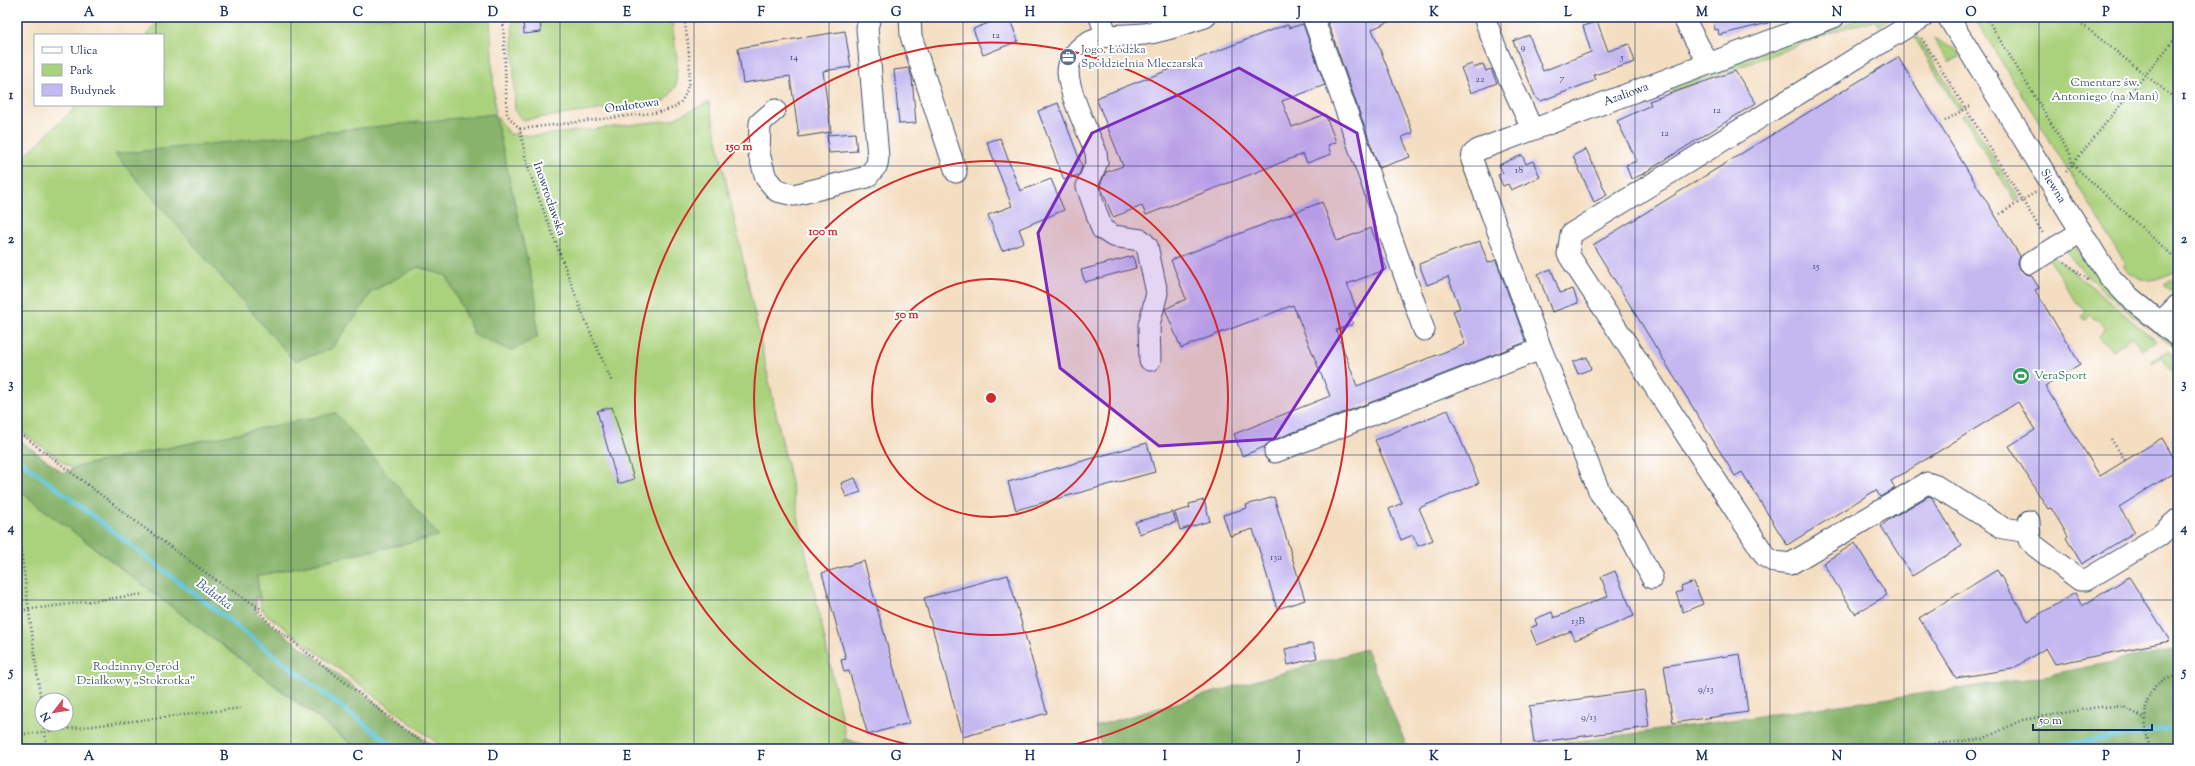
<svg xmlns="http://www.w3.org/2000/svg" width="2195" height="766" font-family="'Sorts Mill Goudy',serif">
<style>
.green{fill:#aad17b;stroke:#62806c;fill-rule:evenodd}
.forest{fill:#87b36b;stroke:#517164}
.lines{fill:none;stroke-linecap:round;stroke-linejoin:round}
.stream{stroke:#5fc6dc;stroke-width:4.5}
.building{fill:#c4b8f0}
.minor-casing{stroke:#3c496d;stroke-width:23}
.path{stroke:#3c496d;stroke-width:2.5;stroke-dasharray:1 3;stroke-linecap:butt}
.minor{stroke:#fff;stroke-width:21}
.marked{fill:#7b2cbf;fill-opacity:0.2;stroke:#7b2cbf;stroke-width:3;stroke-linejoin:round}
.grid{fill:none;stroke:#1b2f5e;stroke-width:1;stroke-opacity:0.55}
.ring{fill:none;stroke:#d62828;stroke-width:2}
.labels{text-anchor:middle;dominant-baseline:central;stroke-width:4;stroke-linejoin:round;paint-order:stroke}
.number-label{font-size:10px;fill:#455182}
.service-label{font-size:12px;fill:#4e5e75;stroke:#fff;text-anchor:start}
.park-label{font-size:12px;fill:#466067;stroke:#fff}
.street-label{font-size:12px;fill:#1b2f5e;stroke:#fff}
.leisure-label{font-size:12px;fill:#27864d;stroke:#fff;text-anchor:start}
.water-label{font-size:13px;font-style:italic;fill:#2f5c84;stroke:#fff}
.centre{fill:#d62828;stroke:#fff;stroke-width:2}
.ring-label{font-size:12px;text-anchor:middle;font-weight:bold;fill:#d62828;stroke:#fff;stroke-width:4;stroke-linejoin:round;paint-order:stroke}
.neatline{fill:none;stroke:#1b2f5e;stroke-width:1.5}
.grid-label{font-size:13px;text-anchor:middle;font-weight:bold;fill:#1b2f5e}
</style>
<rect width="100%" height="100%" fill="#fff"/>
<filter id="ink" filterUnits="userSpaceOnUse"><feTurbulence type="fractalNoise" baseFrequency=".025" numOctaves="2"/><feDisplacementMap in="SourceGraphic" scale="8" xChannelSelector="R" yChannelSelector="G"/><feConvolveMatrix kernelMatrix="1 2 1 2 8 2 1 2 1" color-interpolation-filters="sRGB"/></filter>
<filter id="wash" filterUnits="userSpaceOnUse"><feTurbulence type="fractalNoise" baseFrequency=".012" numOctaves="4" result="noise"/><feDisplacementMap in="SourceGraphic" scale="16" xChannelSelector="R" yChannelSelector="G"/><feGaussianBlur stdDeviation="0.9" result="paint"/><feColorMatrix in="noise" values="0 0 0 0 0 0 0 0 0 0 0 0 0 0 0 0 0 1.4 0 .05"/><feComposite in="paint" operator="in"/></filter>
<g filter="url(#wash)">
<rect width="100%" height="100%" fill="#f4dec1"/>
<g class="green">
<path d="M163,17H490L495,114L510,134L536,136L671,120L709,102L846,739L834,749H445L266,614L261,607L256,576L439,536L274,426L71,468L17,428V163L78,105H163V35H146ZM495,114L536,300L537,337L474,334L447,276L418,267L371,292L357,315L331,349Z"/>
<polygon points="512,17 671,17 677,58 676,87 665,101 522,120 515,111"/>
<polygon points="1862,17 1892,17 1879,26 1876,21 1850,26 1671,92 1668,85 1804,37 1812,38"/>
<path d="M1974,17H2178V268L2176,271C2155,281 2139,287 2123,266L2126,264Z"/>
<polygon points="1918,37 1962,108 1958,110 1915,38"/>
<polygon points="1933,38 1954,48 1961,56 1949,63"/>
<polygon points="1966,113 2019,199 2015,201 1962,115"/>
<path d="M2073,247L2080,248L2176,348L2173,347C2136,317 2094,289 2065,250Z"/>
<polygon points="2054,256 2156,341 2142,350 2133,336 2113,350 2098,337 2106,328 2090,315 2086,320 2082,317 2086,311 2077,303 2049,259"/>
<polygon points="2178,277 2178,293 2176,295 2163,284"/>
<polygon points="2168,351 2178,361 2178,382 2162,357 2152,363 2151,361"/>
<path d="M17,489L358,749H17ZM42,700H66V724H42Z"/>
</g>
<g class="forest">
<polygon points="495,114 536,300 537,337 511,351 474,334 447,276 418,267 371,292 357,315 331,349 294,361 115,154"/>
<polygon points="336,413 439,536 257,576 260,599 256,597 256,613 437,749 359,749 17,489 17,438 63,473 80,466"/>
<polygon points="1366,649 1408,749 1102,749 1096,726"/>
<polygon points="2178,649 2178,748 1523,749 2027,679"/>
<polygon points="846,739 876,749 834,749"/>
</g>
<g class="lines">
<g class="stream">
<polyline points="17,458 397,749"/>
<polyline points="2031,749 2178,728"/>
</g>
</g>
<g id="blocks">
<g class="building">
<polygon points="523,17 540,17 541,32 524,34"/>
<polygon points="1004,17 1009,17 1018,41 983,55 973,29"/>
<polygon points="1326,17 1400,17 1372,29 1413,133 1402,137 1410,157 1379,168"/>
<polygon points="1712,17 1767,17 1768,23 1719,35 1718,29 1715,30"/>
<polygon points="1597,21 1608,51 1629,44 1635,62 1594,75 1596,80 1541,101 1536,98 1513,41 1529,35 1543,71 1591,52 1583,26"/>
<polygon points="1303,24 1325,85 1282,101 1292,127 1325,114 1336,142 1328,145 1331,154 1307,163 1303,154 1146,215 1142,206 1113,217 1100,185 1106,172 1123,166 1096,98 1277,28 1288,25 1289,28"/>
<polygon points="845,31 851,67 823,71 831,132 799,137 790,76 743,83 738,48"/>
<polygon points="1898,57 2020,256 2018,263 2020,269 2025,274 2031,275 2039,288 2035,290 2080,364 2045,386 2100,476 2162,438 2178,465 2178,470 2119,507 2135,532 2082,564 2066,538 2068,536 2051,508 2048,509 2009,446 2035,430 2018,402 1891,481 1895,488 1880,497 1876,490 1787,545 1742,472 1735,476 1593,245"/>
<polygon points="1472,64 1474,68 1483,64 1486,71 1491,69 1497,83 1471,93 1461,68"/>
<polygon points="909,68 912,78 916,123 899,124 894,70"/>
<polygon points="1735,71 1756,103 1641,175 1631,179 1626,165 1637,161 1617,121 1651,105 1649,101"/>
<polygon points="1058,103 1082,166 1079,175 1064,180 1038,111"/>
<polygon points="855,133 857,151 829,153 827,135"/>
<polygon points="1000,138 1020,191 1051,179 1064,210 1019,229 1024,242 1002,251 988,215 1012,206 987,142"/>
<polygon points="1586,149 1607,195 1594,202 1573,156"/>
<polygon points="1522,155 1526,164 1533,161 1540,177 1511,190 1508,184 1503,186 1498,175 1503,173 1499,165"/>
<polygon points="1322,202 1337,241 1371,228 1387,269 1347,284 1357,311 1349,314 1353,324 1336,330 1357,386 1465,344 1453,311 1460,308 1448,277 1427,285 1419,264 1480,241 1488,263 1496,260 1526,342 1271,441 1264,447 1242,456 1234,434 1330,396 1293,305 1181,348 1165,309 1186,299 1171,260"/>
<polygon points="1133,256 1136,268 1085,282 1081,270"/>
<polygon points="1551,269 1560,293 1573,289 1578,303 1552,312 1538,274"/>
<polygon points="1587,357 1591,369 1578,374 1573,362"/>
<polygon points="612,407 634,479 618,484 597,411"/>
<polygon points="1448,410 1479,483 1419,508 1433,540 1418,546 1413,535 1401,540 1389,509 1402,503 1375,440"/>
<polygon points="1147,443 1155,472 1016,510 1008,482"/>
<polygon points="855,478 861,492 846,497 841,483"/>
<polygon points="1929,496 1932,498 1962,546 1912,576 1881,526 1893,517"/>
<polygon points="1274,497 1305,600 1277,609 1253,529 1230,536 1223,515 1247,508 1246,505"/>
<polygon points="1204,500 1210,521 1180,530 1175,512 1190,508 1189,504"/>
<polygon points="1173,512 1176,522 1139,534 1135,522"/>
<polygon points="1855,543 1887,595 1855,614 1823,563"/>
<polygon points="864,561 909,723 868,735 849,671 844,672 841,660 846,659 822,573"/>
<polygon points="1997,570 2028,621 2075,593 2082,606 2129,577 2170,641 2055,664 2046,648 2012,669 1956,678 1919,618"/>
<polygon points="1615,571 1634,616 1575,640 1571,631 1537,645 1530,628 1537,625 1535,619 1552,612 1554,618 1608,596 1601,577"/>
<polygon points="1008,575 1047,713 963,737 924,598"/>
<polygon points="1694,582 1703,604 1683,612 1676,593 1682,591 1681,587"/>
<polygon points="1313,643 1317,658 1288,665 1285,649"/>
<polygon points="1740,654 1748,712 1673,723 1664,666"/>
<polygon points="1644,690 1649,727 1534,743 1529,706"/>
</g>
</g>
</g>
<g filter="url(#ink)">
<use href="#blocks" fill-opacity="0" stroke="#3c496d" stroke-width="1"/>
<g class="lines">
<defs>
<g id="minor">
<polyline points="910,17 911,36 956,172"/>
<polyline points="1100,17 1107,36"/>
<polyline points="1313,17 1424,330"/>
<polyline points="1484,17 1498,54 1532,129"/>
<polyline points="1683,17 1708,63"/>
<polyline points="1923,17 1571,234 1568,254 1766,557 1775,562 1790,564 1927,483 1936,486 2003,528 2029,532"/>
<path id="s1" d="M1948,17L2108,275L2127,295L2178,337"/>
<polyline points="775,110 760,123 759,154 766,178 777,191 794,195 867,177 877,165 878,157 867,28 870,17"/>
<polyline points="2030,263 2081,232"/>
<polyline points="2161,322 2178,305"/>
<polyline points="1541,349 1600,493 1625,526 1652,578"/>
<path d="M1150,360L1149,325L1157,293L1147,246L1141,240L1113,236L1102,229L1087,186L1097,162L1096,152C1087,130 1069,94 1068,72C1068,66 1071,59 1074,55C1091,30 1119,37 1144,34C1164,32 1186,23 1205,17"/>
<path id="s2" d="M1275,452L1541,349L1472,160L1473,154L1478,150L1834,17"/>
<polyline points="2029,521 2030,540 2035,546 2080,580 2086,580 2159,536 2178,519"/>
</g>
</defs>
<use href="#minor" class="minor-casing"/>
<g class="path">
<polyline points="503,17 507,115 520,129 526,160 534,185 583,315 612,382"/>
<polyline points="1986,17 2070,154 2072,164 2173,256 2178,249"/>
<polyline points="2073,17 2178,101"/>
<polyline points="1922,38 2044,235"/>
<polyline points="1945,121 1971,105"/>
<path d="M520,129L660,112C664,111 671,109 675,107C699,91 687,41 684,17"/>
<polyline points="2066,172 2178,35"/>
<polyline points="2000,214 2036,192"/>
<polyline points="2065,262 2089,281"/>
<polyline points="17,431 147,530 223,585 263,610"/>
<polyline points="2111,439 2125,460"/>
<polyline points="17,520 42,710"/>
<polyline points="256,608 268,622 430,749"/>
<polyline points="17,611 144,594"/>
<polyline points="44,724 47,749"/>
<polyline points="17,735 241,708"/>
<path d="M2149,748C2144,719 2138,682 2178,676"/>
<polyline points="1887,749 1983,739 2022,720 2099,707 2122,706 2144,718"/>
</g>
<use href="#minor" class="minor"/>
</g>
</g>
<path class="marked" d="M1239,68L1357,133L1383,269L1274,439L1159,446L1060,368L1038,233L1092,133Z"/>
<path class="grid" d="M156,17V35M291,17V749M425,17V749M560,17V749M694,17V749M829,17V749M963,17V749M1098,17V749M1232,17V749M1366,17V749M1501,17V749M1635,17V749M1770,17V749M1904,17V749M2039,17V749M156,105V749M17,166H2178M17,311H2178M17,455H2178M17,600H2178"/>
<g class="ring">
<circle cx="991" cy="398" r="119"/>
<circle cx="991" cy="398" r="237"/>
<path d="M929 749A356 356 0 1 1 1053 749"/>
</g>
<defs>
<symbol id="office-disc" viewBox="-11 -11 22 22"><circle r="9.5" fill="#5c6f8a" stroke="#fff"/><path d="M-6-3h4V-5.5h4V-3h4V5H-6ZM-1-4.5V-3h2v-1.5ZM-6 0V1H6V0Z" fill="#fff"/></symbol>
<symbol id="stadium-disc" viewBox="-11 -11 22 22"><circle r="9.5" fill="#2e9e5b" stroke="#fff"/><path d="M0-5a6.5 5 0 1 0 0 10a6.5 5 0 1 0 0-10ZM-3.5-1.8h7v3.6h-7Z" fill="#fff"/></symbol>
</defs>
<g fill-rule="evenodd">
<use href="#office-disc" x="1058" y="47" width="20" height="20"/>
<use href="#stadium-disc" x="2011" y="366" width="20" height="20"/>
</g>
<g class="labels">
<g class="number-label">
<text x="996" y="35">12</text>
<text x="1523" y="47">9</text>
<text x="794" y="57">14</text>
<text x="1622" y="57">5</text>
<text x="1562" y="78">7</text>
<text x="1480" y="79">22</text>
<text x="1717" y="110">12</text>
<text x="1665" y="133">12</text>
<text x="1519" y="170">18</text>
<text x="1816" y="266">15</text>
<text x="1276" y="557">13a</text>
<text x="1578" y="621">13B</text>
<text x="1706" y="689">9/13</text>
<text x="1589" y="717">9/13</text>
</g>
<g class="service-label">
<text x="1081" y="50">Jogo. Łódzka<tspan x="1081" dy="14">Spółdzielnia Mleczarska</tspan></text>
</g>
<g class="park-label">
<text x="2105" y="83">Cmentarz św.<tspan x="2105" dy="14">Antoniego (na Mani)</tspan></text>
<text x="136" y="667">Rodzinny Ogród<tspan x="136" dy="14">Działkowy „Stokrotka”</tspan></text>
</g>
<g class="street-label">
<text stroke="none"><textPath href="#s2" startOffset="657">Azaliowa</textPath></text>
<text transform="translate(632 106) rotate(-8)">Omłotowa</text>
<text stroke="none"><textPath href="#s1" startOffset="199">Siewna</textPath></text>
<text transform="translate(549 199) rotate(71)">Inowrocławska</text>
</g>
<g class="leisure-label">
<text x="2034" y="376">VeraSport</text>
</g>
<g class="water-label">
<text transform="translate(214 595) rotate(37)">Bałutka</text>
</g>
</g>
<circle cx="991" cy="398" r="6" class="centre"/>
<g class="ring-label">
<text x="739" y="150">150 m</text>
<text x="823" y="235">100 m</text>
<text x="907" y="318">50 m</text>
</g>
<rect width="2195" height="766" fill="none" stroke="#fff" stroke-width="44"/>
<rect x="34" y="34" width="130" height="72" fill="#ffffff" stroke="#a4acbf"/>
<rect x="42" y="47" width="20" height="6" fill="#ffffff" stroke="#a4acbf"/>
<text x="70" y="54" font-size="12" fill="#1b2f5e">Ulica</text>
<rect x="42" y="64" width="20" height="12" fill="#aad17b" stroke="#a4acbf"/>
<text x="70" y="74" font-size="12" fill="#1b2f5e">Park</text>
<rect x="42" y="84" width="20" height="12" fill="#c4b8f0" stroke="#a4acbf"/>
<text x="70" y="94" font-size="12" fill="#1b2f5e">Budynek</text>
<g transform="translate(54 712) rotate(239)"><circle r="19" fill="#ffffff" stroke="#a4acbf"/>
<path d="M0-3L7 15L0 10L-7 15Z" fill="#d1495b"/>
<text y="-6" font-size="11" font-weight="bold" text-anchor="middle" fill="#1b2f5e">N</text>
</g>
<path d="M2033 724v6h119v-6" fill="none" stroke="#1b2f5e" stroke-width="2"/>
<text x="2039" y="724" font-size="12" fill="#1b2f5e" stroke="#ffffff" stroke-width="3" paint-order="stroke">50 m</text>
<rect x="22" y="22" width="2151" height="722" class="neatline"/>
<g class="grid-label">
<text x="89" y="16">A</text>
<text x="224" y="16">B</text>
<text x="358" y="16">C</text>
<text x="493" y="16">D</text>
<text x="627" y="16">E</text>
<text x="761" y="16">F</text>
<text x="896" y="16">G</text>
<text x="1030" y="16">H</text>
<text x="1165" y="16">I</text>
<text x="1299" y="16">J</text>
<text x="1434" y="16">K</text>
<text x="1568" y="16">L</text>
<text x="1702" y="16">M</text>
<text x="1837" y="16">N</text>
<text x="1971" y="16">O</text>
<text x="2106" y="16">P</text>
<text x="11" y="99">1</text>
<text x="2184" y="99">1</text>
<text x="11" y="243">2</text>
<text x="2184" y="243">2</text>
<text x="11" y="388">3</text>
<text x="2184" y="388">3</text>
<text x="11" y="532">4</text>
<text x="2184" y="532">4</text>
<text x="11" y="676">5</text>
<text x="2184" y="676">5</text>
<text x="89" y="760">A</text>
<text x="224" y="760">B</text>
<text x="358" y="760">C</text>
<text x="493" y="760">D</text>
<text x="627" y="760">E</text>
<text x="761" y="760">F</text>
<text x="896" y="760">G</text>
<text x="1030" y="760">H</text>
<text x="1165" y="760">I</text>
<text x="1299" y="760">J</text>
<text x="1434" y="760">K</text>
<text x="1568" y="760">L</text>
<text x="1702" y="760">M</text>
<text x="1837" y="760">N</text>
<text x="1971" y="760">O</text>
<text x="2106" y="760">P</text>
</g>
</svg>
